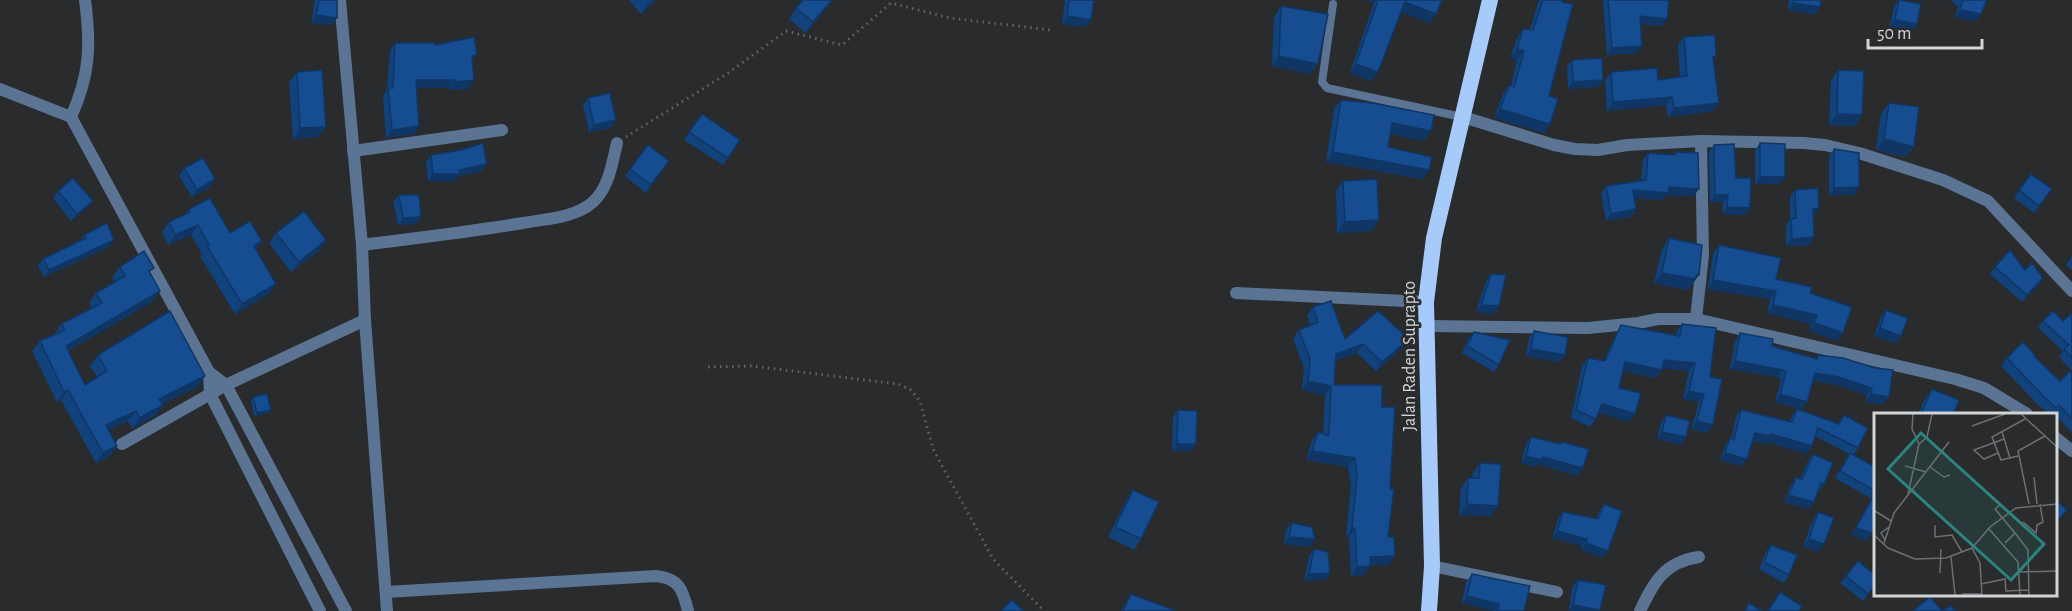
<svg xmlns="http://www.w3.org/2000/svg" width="2072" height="611" font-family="'Alegreya Sans',sans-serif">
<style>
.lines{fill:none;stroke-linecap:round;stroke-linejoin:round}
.path{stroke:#626466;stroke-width:3;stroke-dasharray:1.5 4.5;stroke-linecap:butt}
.service{stroke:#5c7493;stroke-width:8}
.minor{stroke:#5c7493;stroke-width:12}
.trunk{stroke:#a6caf9;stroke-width:16}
.wall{fill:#12427c}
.shaded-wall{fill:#0f3665}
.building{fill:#154d90;stroke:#0f3665;stroke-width:1.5}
.labels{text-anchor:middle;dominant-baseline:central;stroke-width:5;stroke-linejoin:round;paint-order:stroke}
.street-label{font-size:18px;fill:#d3d4d6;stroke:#292b2d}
.inset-road{fill:none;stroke:#6d6f71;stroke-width:1.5}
.view{fill:#2c847e;fill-opacity:0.15;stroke:#2c847e;stroke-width:3}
.inset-edge{fill:none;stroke:#d3d4d6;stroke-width:3}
</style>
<rect width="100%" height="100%" fill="#292b2d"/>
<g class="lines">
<g class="path">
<polyline points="626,137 728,73 786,31 842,45 891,3 950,18 1051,30"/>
<polyline points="708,367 752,366 898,384 911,390 920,401 933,449 993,559 1044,611"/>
</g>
<polyline class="service" points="1333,4 1322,82 1327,88 1462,117"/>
<g class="minor">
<polyline points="340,0 362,245 365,320 387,611"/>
<polyline points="0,89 71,117 209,372 226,385 346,611"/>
<path d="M71,117C90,75 91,45 85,0"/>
<polyline points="1463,117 1554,145 1575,149 1598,150 1627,145 1701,141"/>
<polyline points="353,151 502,130"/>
<path d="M362,245C416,238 469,232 523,223C546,219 575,218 593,202C609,187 612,164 617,143"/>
<polyline points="1236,293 1426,302"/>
<polyline points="1696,319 1703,255 1701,141 1804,143 1825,145 1859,153 1943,180 1988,201 2072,291"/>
<polyline points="1427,326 1588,328 1638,323 1658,319 1696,319 1955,379 1984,388 2027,414"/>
<polyline points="209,372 210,394 320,611"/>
<polyline points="2056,438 2072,451"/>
<polyline points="122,444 226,385 365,320"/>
<polyline points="1432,566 1557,592"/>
<path d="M386,592L656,576C679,578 683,590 688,611"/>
<path d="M1640,611C1654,582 1664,562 1699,557"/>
</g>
<polyline class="trunk" points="1429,611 1432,566 1426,302 1434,238 1490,0"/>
</g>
<g class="wall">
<polygon points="315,0 337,0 337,18 332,25 311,23"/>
<polygon points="629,0 656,0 641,14"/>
<polygon points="833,0 806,33 789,19 796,8"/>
<polygon points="1065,0 1094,0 1091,20 1086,27 1062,24"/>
<polygon points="1366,0 1442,0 1430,23 1401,12 1372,81 1350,73 1374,3"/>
<polygon points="1539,0 1562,0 1549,96 1550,124 1544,133 1494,118 1503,94 1509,85 1511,86 1517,60 1510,58 1517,38 1523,29 1530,30"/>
<polygon points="1603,0 1669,0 1662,26 1641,24 1637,53 1607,55"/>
<polygon points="1789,0 1821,0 1820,7 1815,14 1788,10"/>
<polygon points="1899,0 1917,24 1912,31 1890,27 1894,7"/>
<polygon points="1950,0 1987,0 1976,21 1955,17 1958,6"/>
<polygon points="1281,6 1318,64 1310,74 1272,66 1274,17"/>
<polygon points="1684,37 1713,60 1713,111 1668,117 1666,105 1607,111 1605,81 1611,72 1658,80 1680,77 1678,45"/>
<polygon points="395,43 435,45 473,62 468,89 450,90 450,88 417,88 419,126 414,134 386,138 383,96 387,90 390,51"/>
<polygon points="1572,60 1603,80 1598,87 1568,89 1567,67"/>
<polygon points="1838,70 1862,115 1855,126 1829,125 1831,81"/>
<polygon points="297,72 326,127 318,137 293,139 289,82"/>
<polygon points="588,98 616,120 611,128 589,132 583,105"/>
<polygon points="1341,100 1431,131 1424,141 1391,134 1388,147 1429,170 1422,179 1326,162 1334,109"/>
<polygon points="1889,103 1906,157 1876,150 1881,114"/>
<polygon points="702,114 740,140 723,165 684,140"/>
<polygon points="1760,143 1785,177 1780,184 1755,184 1755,150"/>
<polygon points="648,145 669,161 646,193 625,176"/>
<polygon points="1714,145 1736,178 1750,208 1745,215 1722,214 1723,202 1710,202 1709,152"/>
<polygon points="1834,149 1854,195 1829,195 1829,156"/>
<polygon points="1675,152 1694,196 1667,195 1663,200 1634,198 1636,209 1631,217 1606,221 1601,194 1606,186 1641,180 1643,160 1648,153 1673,155"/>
<polygon points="431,155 482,171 458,176 454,181 428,181 426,162"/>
<polygon points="184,168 210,187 192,197 179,176"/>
<polygon points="2031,174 2052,189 2034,213 2014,198"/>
<polygon points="1343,181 1379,220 1372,231 1337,233 1336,191"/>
<polygon points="1795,190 1814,216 1814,237 1809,245 1786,246 1786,226 1790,219 1790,197"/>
<polygon points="58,191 93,201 87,208 71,221 53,198"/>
<polygon points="399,195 421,217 416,224 398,225 393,202"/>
<polygon points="189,209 230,233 256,249 269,294 235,314 200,256 202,254 191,235 168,245 162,232 169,222 186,214"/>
<polygon points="276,233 319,251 291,272 269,243"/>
<polygon points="84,235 109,247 44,277 38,266 43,259 80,241"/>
<polygon points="1669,238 1699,275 1688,290 1654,283 1662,249"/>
<polygon points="1719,245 1776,279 1810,293 1843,333 1837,341 1809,331 1812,324 1767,313 1770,299 1708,289 1713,254"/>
<polygon points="2072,256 2072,270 2066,265"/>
<polygon points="120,267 150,274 152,302 68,351 85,385 97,377 90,366 98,355 198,387 162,404 163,405 156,415 132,429 128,421 109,430 117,446 110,456 96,463 61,400 57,402 32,351 40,341 54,335 61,324 92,309 89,303 96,293 115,282 112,277"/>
<polygon points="1995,267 2025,270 2043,278 2038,285 2022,302 1990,274"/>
<polygon points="1491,274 1494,314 1476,312 1486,281"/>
<polygon points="1313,307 1345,339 1409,339 1402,348 1376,371 1357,353 1335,361 1334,385 1382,407 1390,489 1388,537 1395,556 1388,565 1370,565 1364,575 1351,576 1349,537 1346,537 1351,486 1348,467 1306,460 1312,441 1318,432 1323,434 1325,395 1302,390 1304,368 1293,339 1299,330 1310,325 1307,316"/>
<polygon points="1886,310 1901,336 1896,343 1874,336 1881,317"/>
<polygon points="2072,313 2072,371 2059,357 2063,351 2038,328 2043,321 2063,321"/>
<polygon points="1682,324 1710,377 1713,425 1707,433 1691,429 1699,402 1683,399 1689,371 1662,368 1656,378 1623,371 1619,388 1629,422 1598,412 1596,419 1590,427 1571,418 1582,366 1588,358 1604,361 1616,334 1621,325 1676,336 1676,332"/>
<polygon points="1534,331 1560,362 1526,356 1529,338"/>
<polygon points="1474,332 1499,365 1494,372 1462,353 1468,339"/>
<polygon points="1740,333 1772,346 1816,358 1818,355 1875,368 1884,404 1866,402 1867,395 1834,384 1813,381 1802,409 1775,402 1781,380 1778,377 1730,369 1735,341"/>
<polygon points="2034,356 2060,381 2072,373 2072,433 2055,414 2053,413 2052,414 2049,414 2038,405 2001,366 2007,358"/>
<polygon points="1932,389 1954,413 1957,414 1918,414 1925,399"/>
<polygon points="253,397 271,410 268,413 254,416 251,400"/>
<polygon points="1797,409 1838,423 1844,415 1858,448 1854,455 1875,467 1875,530 1874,530 1867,541 1851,535 1872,499 1835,478 1849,454 1815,436 1812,446 1807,454 1767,442 1766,444 1753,441 1747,459 1742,466 1720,460 1725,446 1730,438 1731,439 1736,417 1741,410 1790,421 1792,416"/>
<polygon points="1178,410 1196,444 1191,451 1172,451 1173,417"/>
<polygon points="1666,415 1681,445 1657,439 1661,423"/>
<polygon points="1531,437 1560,444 1562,442 1583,468 1578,476 1538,464 1536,467 1521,463 1526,444"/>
<polygon points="1813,454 1824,484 1819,491 1818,491 1809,509 1784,502 1791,485 1796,477 1800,479 1808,461"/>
<polygon points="1480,463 1491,516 1459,515 1461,488 1468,478 1472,478 1473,473"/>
<polygon points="1133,490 1141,539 1134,550 1108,537 1126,501"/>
<polygon points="1604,504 1603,558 1581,550 1582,546 1552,538 1558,519 1563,512 1596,519 1599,511"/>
<polygon points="1818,512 1819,552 1803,546 1813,520"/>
<polygon points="1292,523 1315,539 1310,547 1284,544 1286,530"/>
<polygon points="1771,545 1789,575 1784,583 1759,569 1766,552"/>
<polygon points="1314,549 1330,573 1325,580 1304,581 1309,556"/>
<polygon points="1472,574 1524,611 1494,611 1462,603 1466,582"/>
<polygon points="1846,576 1875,586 1863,601 1840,583"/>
<polygon points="1578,580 1599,611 1569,611 1572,587"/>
<polygon points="1131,594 1176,611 1121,611"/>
</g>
<g class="shaded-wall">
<polygon points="652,0 656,0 641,14 648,3"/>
<polygon points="832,0 833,0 806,33 813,22"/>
<polygon points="1366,0 1376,0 1374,3"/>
<polygon points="1405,2 1436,14 1430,23 1399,11"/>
<polygon points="1793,3 1820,7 1815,14 1788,10"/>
<polygon points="1960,10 1981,14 1976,21 1955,17"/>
<polygon points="316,15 337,18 332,25 311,23"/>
<polygon points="1067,16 1091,20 1086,27 1062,24"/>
<polygon points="1640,16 1667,19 1662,26 1635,23"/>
<polygon points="1895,20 1917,24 1912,31 1890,27"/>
<polygon points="1642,46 1637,53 1607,55 1612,48"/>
<polygon points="1517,49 1524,51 1517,60 1510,58"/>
<polygon points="1279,56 1318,64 1310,74 1272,66"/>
<polygon points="1356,64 1378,72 1372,81 1350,73"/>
<polygon points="416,80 455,80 450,88 410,88"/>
<polygon points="474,80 468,89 450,90 455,82"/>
<polygon points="1603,80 1598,87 1568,89 1573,82"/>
<polygon points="1672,97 1666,105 1607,111 1613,102"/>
<polygon points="1719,103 1713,111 1668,117 1674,108"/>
<polygon points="1500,109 1550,124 1544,133 1494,118"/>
<polygon points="1837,114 1862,115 1855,126 1829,125"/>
<polygon points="616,120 611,128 589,132 594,125"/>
<polygon points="1392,123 1431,131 1424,141 1386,133"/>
<polygon points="419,126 414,134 386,138 392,130"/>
<polygon points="326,127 318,137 293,139 300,128"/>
<polygon points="1884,139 1914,147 1906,157 1876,150"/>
<polygon points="1333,152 1429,170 1422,179 1326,162"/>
<polygon points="487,164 482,171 458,176 454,181 428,181 433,174"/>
<polygon points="1760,177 1785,177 1780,184 1755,184"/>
<polygon points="215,179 210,187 192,197 197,190"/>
<polygon points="1669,187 1699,189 1694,196 1667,195 1663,200 1628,197 1633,190"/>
<polygon points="1859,187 1854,195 1829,195 1834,188"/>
<polygon points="1715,195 1728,195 1723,202 1710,202"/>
<polygon points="93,201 87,208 71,221 77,214"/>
<polygon points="1727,207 1750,208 1745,215 1722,214"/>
<polygon points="1819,208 1814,216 1813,209"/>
<polygon points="1636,209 1631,217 1606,221 1611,214"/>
<polygon points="421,217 416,224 398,225 403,218"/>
<polygon points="1379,220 1372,231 1337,233 1345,222"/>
<polygon points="198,225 191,235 168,245 175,235"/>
<polygon points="1814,237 1809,245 1786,246 1792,239"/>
<polygon points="114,240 109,247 44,277 49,270"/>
<polygon points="326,240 319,251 291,272 299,262"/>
<polygon points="262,241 255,251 254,246"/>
<polygon points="1662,273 1697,274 1699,275 1688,290 1654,283"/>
<polygon points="2043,278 2038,285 2022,302 2027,295"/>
<polygon points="1713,280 1776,291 1770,299 1708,289"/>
<polygon points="276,284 269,294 235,314 242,304"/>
<polygon points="160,291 152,302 58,357 66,346"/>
<polygon points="1481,305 1499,306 1494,314 1476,312"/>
<polygon points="1773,305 1817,315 1812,324 1767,313"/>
<polygon points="1815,323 1843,333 1837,341 1809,331"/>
<polygon points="1880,328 1901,336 1896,343 1874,336"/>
<polygon points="1409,339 1402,348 1376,371 1382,362"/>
<polygon points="1363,344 1357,353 1330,363 1336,354"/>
<polygon points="1531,349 1565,355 1560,362 1526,356"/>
<polygon points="1664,360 1695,363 1689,371 1659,368"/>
<polygon points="1735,361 1783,370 1778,377 1730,369"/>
<polygon points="1625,362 1662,370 1656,378 1619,370"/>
<polygon points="1815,373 1839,377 1872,388 1867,395 1834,384 1810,380"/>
<polygon points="205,376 198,387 152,409 159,399"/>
<polygon points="1308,381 1331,386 1325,395 1302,390"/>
<polygon points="68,390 61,400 57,402 64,392"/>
<polygon points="1689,391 1704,394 1699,402 1683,399"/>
<polygon points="1780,394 1807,402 1802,409 1775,402"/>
<polygon points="1871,394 1889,397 1884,404 1866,402"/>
<polygon points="1602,404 1635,414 1629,422 1597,412"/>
<polygon points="163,405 156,415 132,429 140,418"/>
<polygon points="271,410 268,413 254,416 257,413"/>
<polygon points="136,411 128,421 99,435 106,425"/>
<polygon points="1697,421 1713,425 1707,433 1691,429"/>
<polygon points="1662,432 1686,437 1681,445 1657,439"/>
<polygon points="1755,433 1771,434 1812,446 1807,454 1767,442 1766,444 1750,440"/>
<polygon points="1177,444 1196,444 1191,451 1172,451"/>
<polygon points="117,446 110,456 96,463 103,453"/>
<polygon points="1312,451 1355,458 1348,467 1306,460"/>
<polygon points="1725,453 1747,459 1742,466 1720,460"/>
<polygon points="1526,456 1543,457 1583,468 1578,476 1538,464 1536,467 1521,463"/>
<polygon points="1789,495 1814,502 1809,509 1784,502"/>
<polygon points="1467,504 1498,506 1491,516 1459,515"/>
<polygon points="1352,528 1355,528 1349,537 1346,537"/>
<polygon points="1856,528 1872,533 1867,541 1851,535"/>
<polygon points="1557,531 1587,539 1582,546 1552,538"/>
<polygon points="1289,537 1315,539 1310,547 1284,544"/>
<polygon points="1809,539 1824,544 1819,552 1803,546"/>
<polygon points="1586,543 1608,551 1603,558 1581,550"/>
<polygon points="1395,556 1388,565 1363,566 1370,557"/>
<polygon points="1370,566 1364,575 1351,576 1357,567"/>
<polygon points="1330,573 1325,580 1304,581 1309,574"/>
<polygon points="1467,596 1499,604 1494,611 1462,603"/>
<polygon points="1573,605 1600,610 1599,611 1569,611"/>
</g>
<g class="building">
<polygon points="319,0 337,0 337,18 316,15"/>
<polygon points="803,0 832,0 813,22 796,8"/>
<polygon points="1069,0 1094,0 1091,20 1067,16"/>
<polygon points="1378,0 1442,0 1436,14 1405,2 1378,72 1356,64"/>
<polygon points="1543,0 1562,0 1562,2 1573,4 1549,96 1558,99 1550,124 1500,109 1509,85 1514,87 1524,51 1517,49 1523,29 1533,30"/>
<polygon points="1608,0 1669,0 1667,19 1640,16 1642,46 1612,48"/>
<polygon points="1793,0 1821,0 1820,7 1793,3"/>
<polygon points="1899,0 1921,4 1917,24 1895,20"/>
<polygon points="1963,0 1987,0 1981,14 1960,10"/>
<polygon points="1281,6 1328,14 1318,64 1279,56"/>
<polygon points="1715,35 1716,56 1713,57 1719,103 1674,108 1672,97 1613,102 1611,72 1657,68 1658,80 1687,76 1684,37"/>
<polygon points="474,37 477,55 472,56 474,80 455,82 455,80 416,80 419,126 392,130 388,88 393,88 395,43 435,43 435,45"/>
<polygon points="1602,58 1603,80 1573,82 1572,60"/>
<polygon points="322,70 326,127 300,128 297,72"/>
<polygon points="1838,70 1864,71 1862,115 1837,114"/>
<polygon points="610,93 616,120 594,125 588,98"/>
<polygon points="1341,100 1372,103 1434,115 1431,131 1392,123 1388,147 1432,157 1429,170 1333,152"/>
<polygon points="1889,103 1919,107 1914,147 1884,139"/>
<polygon points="702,114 740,140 728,158 689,132"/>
<polygon points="483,143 487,164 459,170 459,174 433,174 431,155 461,150"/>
<polygon points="1760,143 1785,144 1785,177 1760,177"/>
<polygon points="1734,144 1736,178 1751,178 1750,208 1727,207 1728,195 1715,195 1714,145"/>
<polygon points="648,145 669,161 651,185 630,169"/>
<polygon points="1834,149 1859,153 1859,187 1834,188"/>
<polygon points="1675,152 1698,153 1699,189 1669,187 1668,193 1633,190 1636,209 1611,214 1606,186 1646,180 1648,153 1675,155"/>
<polygon points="203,158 215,179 197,190 184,168"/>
<polygon points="2031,174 2052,189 2039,206 2019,190"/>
<polygon points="73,178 93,201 77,214 58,191"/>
<polygon points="1377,179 1379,220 1345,222 1343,181"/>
<polygon points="1818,188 1819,208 1813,209 1814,237 1792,239 1791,219 1796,218 1795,190"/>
<polygon points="399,195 419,195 421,217 403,218"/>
<polygon points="210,198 230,233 250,221 262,241 254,246 276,284 242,304 207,246 209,245 198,225 175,235 169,222 190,212 189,209"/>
<polygon points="304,211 326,240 299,262 276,233"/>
<polygon points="107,223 114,240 49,270 43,259 86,238 84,235"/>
<polygon points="1669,238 1702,245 1699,275 1697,274 1695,279 1662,273"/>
<polygon points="1719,245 1781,258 1776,279 1812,287 1810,293 1852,307 1843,333 1815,323 1817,315 1773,305 1776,291 1713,280"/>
<polygon points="2010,250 2025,270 2032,263 2043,278 2027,295 1995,267"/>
<polygon points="144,251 154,268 149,271 160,291 66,346 85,385 107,371 98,355 170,311 205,376 159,399 163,405 140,418 136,411 106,425 117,446 103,453 68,390 64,392 40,341 65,330 61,324 102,303 96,293 125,276 120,267"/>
<polygon points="1491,274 1506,275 1499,306 1481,305"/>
<polygon points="1331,301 1345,339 1378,311 1409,339 1382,362 1363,344 1336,354 1334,385 1382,385 1382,407 1395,407 1390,489 1394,489 1388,537 1394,537 1395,556 1370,557 1370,566 1357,567 1355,528 1352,528 1357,477 1355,458 1312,451 1318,432 1329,436 1331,386 1308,381 1310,359 1299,330 1318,322 1313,307"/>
<polygon points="1886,310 1908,318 1901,336 1880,328"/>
<polygon points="2053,311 2063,321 2072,313 2072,358 2064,349 2069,345 2043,321"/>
<polygon points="1682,324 1716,328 1710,377 1722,379 1713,425 1697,421 1704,394 1689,391 1695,363 1664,360 1662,370 1625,362 1619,388 1641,393 1635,414 1602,404 1596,419 1576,410 1588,358 1605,361 1621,325 1680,336"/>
<polygon points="1534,331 1568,337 1565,355 1531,349"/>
<polygon points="1474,332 1510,340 1499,365 1467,346"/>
<polygon points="1740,333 1773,339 1772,346 1817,359 1818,355 1843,358 1875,368 1893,370 1889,397 1871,394 1872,388 1839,377 1815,373 1807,402 1780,394 1786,372 1783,370 1735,361"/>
<polygon points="2023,342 2035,355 2034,356 2060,381 2070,371 2072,373 2072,418 2059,405 2056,408 2044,397 2007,358"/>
<polygon points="1932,389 1959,400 1954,413 1957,414 1921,414"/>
<polygon points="267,394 271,410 257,413 253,397"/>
<polygon points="1797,409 1839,424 1844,415 1868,428 1858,448 1818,428 1812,446 1771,434 1771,436 1755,433 1747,459 1725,453 1730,438 1734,440 1741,410 1792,422"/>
<polygon points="1178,410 1197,411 1196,444 1177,444"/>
<polygon points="1666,415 1690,421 1686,437 1662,432"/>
<polygon points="1531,437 1561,444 1562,442 1589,449 1583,468 1543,457 1541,460 1526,456"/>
<polygon points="1850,453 1875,467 1875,491 1840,471"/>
<polygon points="1813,454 1833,463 1824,484 1821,483 1814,502 1789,495 1796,477 1802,480"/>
<polygon points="1480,463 1501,464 1498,506 1467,504 1468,478 1479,478"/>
<polygon points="1133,490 1159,502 1141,539 1115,527"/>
<polygon points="1875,493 1875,525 1872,533 1856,528"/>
<polygon points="2055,499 2067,510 2055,523"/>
<polygon points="1604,504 1622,511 1608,551 1586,543 1587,539 1557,531 1563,512 1598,519"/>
<polygon points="1818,512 1834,518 1824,544 1809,539"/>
<polygon points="1292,523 1312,527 1315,539 1289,537"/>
<polygon points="1771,545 1797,555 1789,575 1764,562"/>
<polygon points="1314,549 1328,552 1330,573 1309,574"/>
<polygon points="1858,561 1875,575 1875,585 1868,594 1846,576"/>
<polygon points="1472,574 1530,586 1524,611 1497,611 1499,604 1467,596"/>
<polygon points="1578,580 1606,585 1600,610 1573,605"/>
<polygon points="1780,592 1802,606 1799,611 1768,611"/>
<polygon points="1131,594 1176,611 1123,611"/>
<polygon points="1930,597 1942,611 1913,611"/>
<polygon points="1012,600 1024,611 1001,611"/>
<polygon points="1749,603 1762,611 1745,611"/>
<polygon points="1950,606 1956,611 1942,611"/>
</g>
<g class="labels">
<g class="street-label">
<text transform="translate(1410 356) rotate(-90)">Jalan Raden Suprapto</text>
</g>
</g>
<g transform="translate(1874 413)">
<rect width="183" height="183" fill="#292b2d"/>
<path class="inset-road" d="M147,1L183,34M98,13L131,1M128,19L136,45M45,31L53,24L58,1M124,40L110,46L100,37L130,26M144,43L127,47L118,24L151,6M31,53L52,59M56,54L70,64L76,62M160,64L163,91M38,76L55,94M34,81L45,31L38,16L39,1M155,91L144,38L171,23M126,92L121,96L141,120M1,98L17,108M149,109L162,120L163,112L169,109L166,91M61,112V124L78,122L88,139M115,116L144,149L146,182M0,122L14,135L41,146L72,145L98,135L116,114L142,95L183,91M11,127L7,120L15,114M10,130L20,100L75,29M131,130L141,120L154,137L155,182M98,135L106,150L108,182M77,144L81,182M146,159L183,158M66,160L67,136M107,171L131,166L132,178L155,177M88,181H108"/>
<path class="view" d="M47,20L170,131L137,167L14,56Z"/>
<rect width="183" height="183" class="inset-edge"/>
</g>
<path d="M1868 39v9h114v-9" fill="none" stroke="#d3d4d6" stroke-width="3"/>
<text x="1877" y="39" font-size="18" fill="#d3d4d6" stroke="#292b2d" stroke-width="4.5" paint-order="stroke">50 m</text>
</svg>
